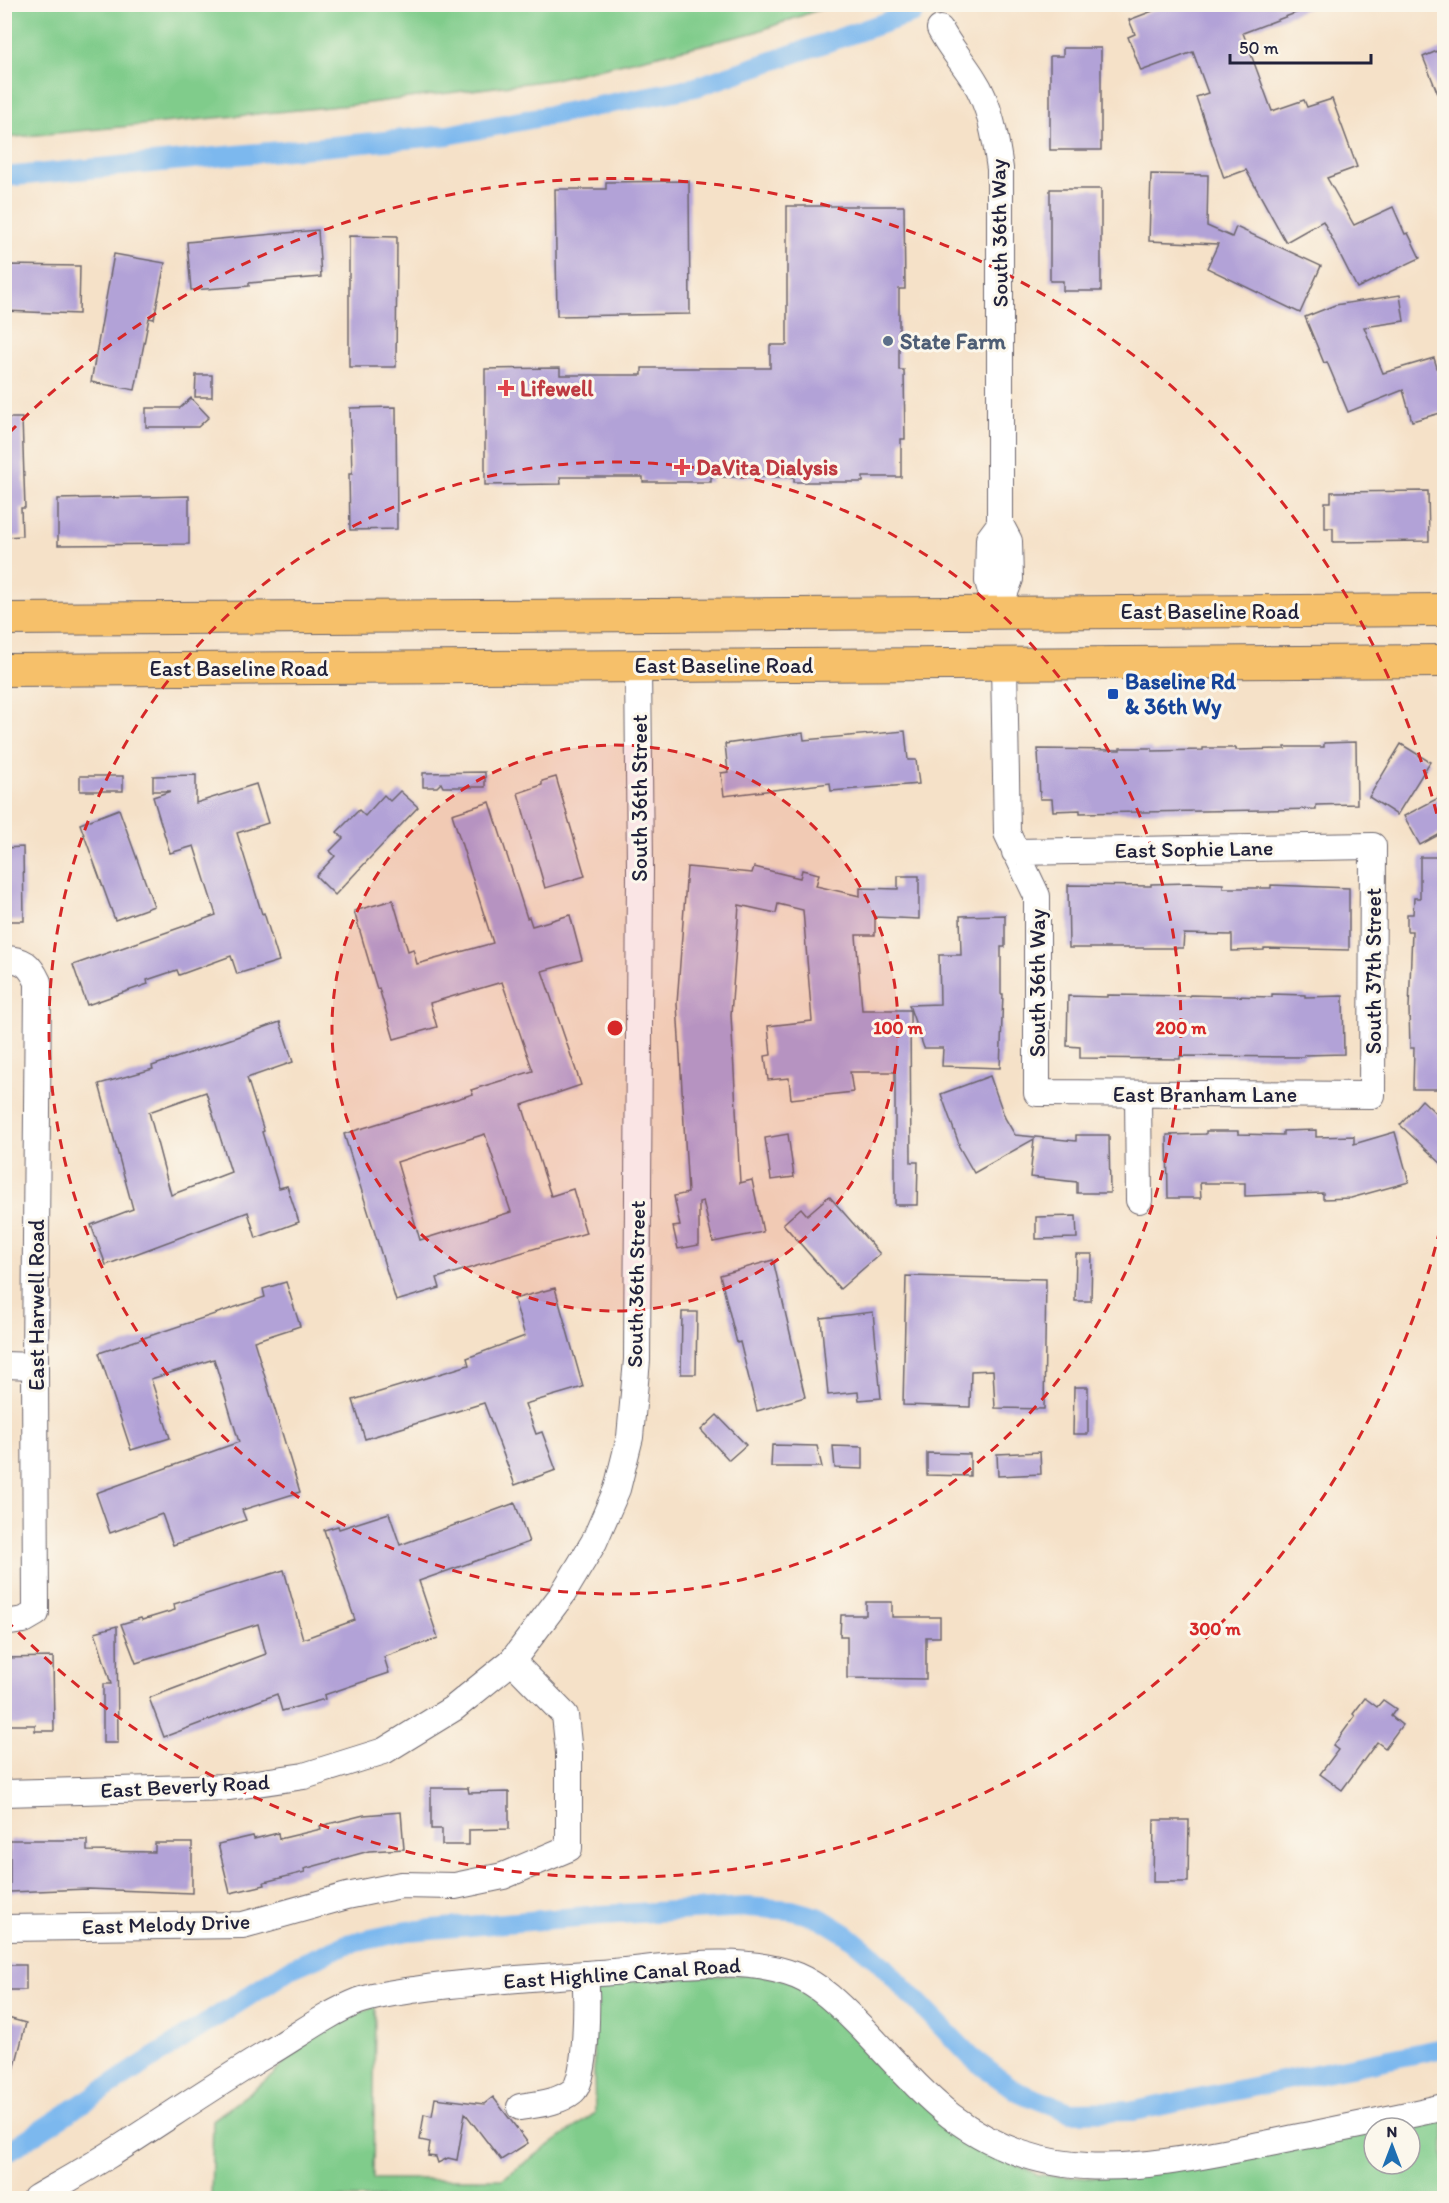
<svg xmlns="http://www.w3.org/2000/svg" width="1449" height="2203" font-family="Itim,sans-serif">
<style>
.green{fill:#80cc8b;stroke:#517763;stroke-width:1.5}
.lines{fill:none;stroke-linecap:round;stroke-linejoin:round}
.canal{stroke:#7cb8ee;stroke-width:20}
.building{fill:#b2a2d7;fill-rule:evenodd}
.minor-casing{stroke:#6c656c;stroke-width:28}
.major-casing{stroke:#6c656c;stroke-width:34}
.minor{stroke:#fff;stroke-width:26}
.major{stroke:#f6c06b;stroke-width:32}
.ring{fill:none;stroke:#d62828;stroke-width:3;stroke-dasharray:10 8}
.service-dot{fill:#5c6f8a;stroke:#fbf7ec;stroke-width:2}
.health-dot{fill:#e0444e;stroke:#fbf7ec;stroke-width:2}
.transit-dot{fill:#1a4fb4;stroke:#fbf7ec;stroke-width:2}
.labels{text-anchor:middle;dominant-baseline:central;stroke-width:6;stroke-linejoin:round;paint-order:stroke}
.street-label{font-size:22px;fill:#22223b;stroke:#fbf7ec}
.service-label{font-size:22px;font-weight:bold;fill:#4e5e75;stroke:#fbf7ec;text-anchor:start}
.health-label{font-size:22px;font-weight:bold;fill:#be3a42;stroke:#fbf7ec;text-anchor:start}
.transit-label{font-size:22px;font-weight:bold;fill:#164399;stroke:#fbf7ec;text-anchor:start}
.centre{fill:#d62828;stroke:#fbf7ec;stroke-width:3}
.ring-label{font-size:18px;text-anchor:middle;font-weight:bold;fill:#d62828;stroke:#fbf7ec;stroke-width:6;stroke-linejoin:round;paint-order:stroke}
</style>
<rect width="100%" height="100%" fill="#fbf7ec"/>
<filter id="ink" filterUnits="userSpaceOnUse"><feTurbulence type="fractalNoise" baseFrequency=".0167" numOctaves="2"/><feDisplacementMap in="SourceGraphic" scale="12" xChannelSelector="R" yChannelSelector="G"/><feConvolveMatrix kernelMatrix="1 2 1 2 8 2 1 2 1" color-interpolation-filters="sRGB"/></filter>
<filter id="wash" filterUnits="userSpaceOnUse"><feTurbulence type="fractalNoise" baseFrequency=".008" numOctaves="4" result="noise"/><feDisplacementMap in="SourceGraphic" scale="24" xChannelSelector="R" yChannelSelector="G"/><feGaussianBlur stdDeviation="1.35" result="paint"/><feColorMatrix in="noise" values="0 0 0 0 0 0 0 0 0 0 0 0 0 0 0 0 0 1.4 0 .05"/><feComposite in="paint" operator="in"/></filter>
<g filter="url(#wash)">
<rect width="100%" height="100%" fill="#f5e1c8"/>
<g class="green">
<polygon points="5,4 832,4 832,5 753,33 550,80 361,104 5,138"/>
<polygon points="754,1974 788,1980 820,1999 972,2144 1039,2175 1091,2178 1374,2130 1374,2164 1410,2164 1410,2128 1383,2128 1444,2116 1444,2198 211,2198 213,2120 273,2075 306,2038 375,2006 373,2179 502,2179 595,2113 592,1995 597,1981"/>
</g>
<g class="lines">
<g class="canal">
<polyline points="4,177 448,135 696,87 913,13"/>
<polyline points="4,2154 292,1968 347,1944 408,1931 601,1915 747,1907 791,1910 820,1918 846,1934 874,1957 971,2057 993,2074 1018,2092 1070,2112 1134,2111 1444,2048"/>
</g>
</g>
<g id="blocks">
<g class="building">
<polygon points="1171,4 1314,4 1314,6 1243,33 1272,111 1304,100 1307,107 1332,99 1357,167 1327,178 1354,225 1393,207 1405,234 1408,233 1420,258 1357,288 1323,221 1286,242 1246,170 1224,178 1196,97 1208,93 1193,52 1141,71 1128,37 1135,34 1129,20"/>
<polygon points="1063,48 1101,48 1101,150 1050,150 1050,56 1063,56"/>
<polygon points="1444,48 1444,109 1423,57"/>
<polygon points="1151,174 1208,175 1207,226 1232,237 1236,227 1321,266 1300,313 1207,268 1218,244 1149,241"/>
<polygon points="689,181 690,314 557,316 555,189 606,189 606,182"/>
<polygon points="1050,189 1101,189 1101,291 1063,291 1063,281 1050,281"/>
<polygon points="787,206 904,206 905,289 899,289 899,370 904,370 905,439 901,439 901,477 863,477 863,482 794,482 794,477 711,477 711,482 643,482 643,477 560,477 561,484 485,485 485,369 560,368 560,375 642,375 642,368 770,368 770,345 787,345"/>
<polygon points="318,230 321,277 249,283 249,286 191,290 187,242"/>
<polygon points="349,236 397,237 396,367 349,367"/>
<polygon points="114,254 165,263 154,319 149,318 135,390 91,382"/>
<polygon points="4,265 80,266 79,314 4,311"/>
<polygon points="1400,295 1404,321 1364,327 1383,373 1434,358 1442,384 1444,383 1444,412 1412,421 1403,390 1348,412 1327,362 1324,363 1305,317 1335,305"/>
<polygon points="196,375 212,375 212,397 195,397"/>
<polygon points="191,398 209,417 198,427 146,427 146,408 180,408"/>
<polygon points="396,407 397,529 350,530 349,474 352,474 350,408"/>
<polygon points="4,418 22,418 25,508 21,508 22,536 4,537"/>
<polygon points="1428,491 1429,541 1333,542 1333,528 1325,528 1325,502 1331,502 1331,492"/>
<polygon points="189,496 189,544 58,545 58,499"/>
<polygon points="905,731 908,760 916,760 919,784 831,791 830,783 724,796 721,773 728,772 725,744 803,733 804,740"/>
<polygon points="1356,742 1357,804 1316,805 1316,809 1080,813 1080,810 1053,811 1052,799 1040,799 1038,749 1120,750 1120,748 1152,748 1152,751 1203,750 1203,748 1236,748 1236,750 1285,749 1285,747 1324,747 1324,743"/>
<polygon points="1401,744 1430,762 1397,815 1369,797"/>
<polygon points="485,772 485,787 443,787 441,783 437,787 423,787 423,773"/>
<polygon points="196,775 196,803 256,784 268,823 237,833 262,914 264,913 279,961 237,974 231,956 179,975 177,970 147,980 148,984 87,1005 73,965 216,915 194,846 170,853 153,797 171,791 153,791 153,776"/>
<rect x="80" y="776" width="43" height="15"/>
<polygon points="556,777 585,876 545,888 518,793 542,785 542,781"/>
<polygon points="400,791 418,807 335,895 316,876 335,856 330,851 343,838 337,832 359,810 365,816 384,795 390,801"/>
<polygon points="1444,795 1444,832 1420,845 1404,816"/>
<path d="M490,802L527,918L529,917L532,926L570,915L582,960L542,971L581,1085L522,1105L551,1196L573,1189L586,1233L437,1278L440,1288L396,1301L344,1134L473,1094L471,1090L533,1071L502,982L430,1003L437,1027L394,1039L379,988L377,989L354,911L393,900L408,951L413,949L417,964L493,943L452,814ZM485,1134L511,1212L420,1240L397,1162Z"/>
<polygon points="119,809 154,906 115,920 80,824"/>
<polygon points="23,847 24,921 4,921 4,848"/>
<polygon points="1420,857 1444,857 1444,1089 1413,1089 1414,1048 1410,1048 1409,1009 1412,931 1407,931 1407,914 1413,914 1414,898 1420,898"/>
<polygon points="687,867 752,873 754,867 800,878 802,870 819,874 816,886 860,896 860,888 898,889 898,876 919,876 919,919 875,917 875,935 856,935 862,1010 910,1010 911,1162 918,1162 917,1205 895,1205 895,1072 850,1072 853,1092 791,1099 789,1078 768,1080 765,1056 771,1055 768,1026 812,1021 803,910 778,904 776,913 739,905 731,1015 740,1183 752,1180 763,1232 713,1242 703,1201 699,1202 699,1245 678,1249 673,1227 680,1226 674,1196 688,1193 677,1004"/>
<polygon points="1190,883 1223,884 1223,888 1271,888 1271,885 1349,888 1349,950 1264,948 1264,950 1232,951 1232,935 1184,934 1183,948 1069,948 1068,885 1151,886 1151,884"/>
<polygon points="1005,915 1005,947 1001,947 1001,994 1003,994 1000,1068 942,1066 943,1048 924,1048 909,1005 940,1004 939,955 961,955 960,916"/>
<polygon points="1272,994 1305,995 1305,997 1343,996 1344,1054 1304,1055 1304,1057 1180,1056 1180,1059 1080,1058 1080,1047 1067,1046 1068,996 1107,997 1107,995 1190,996 1190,995 1272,997"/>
<path d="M280,1022L293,1062L247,1078L264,1131L262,1132L279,1188L287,1186L299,1222L256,1238L248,1212L106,1265L91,1225L133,1209L99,1084L153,1069L152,1066ZM206,1092L231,1172L171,1195L149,1112Z"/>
<polygon points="990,1076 1005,1118 1015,1135 1076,1141 1076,1135 1109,1135 1110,1193 1077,1193 1077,1182 1030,1177 1034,1139 974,1173 958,1145 959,1144 941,1094"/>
<polygon points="1422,1100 1444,1121 1444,1166 1400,1125"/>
<polygon points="1316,1130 1316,1137 1354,1136 1354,1144 1395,1132 1409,1182 1351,1198 1323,1199 1323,1193 1245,1196 1245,1183 1200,1183 1201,1198 1168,1198 1167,1135 1206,1134 1206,1131 1238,1131 1238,1134 1283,1135 1283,1131"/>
<polygon points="788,1134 794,1177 771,1180 765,1138"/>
<polygon points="829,1196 880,1254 840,1289 783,1224 801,1208 807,1215"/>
<polygon points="1076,1216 1077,1238 1036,1239 1036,1217"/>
<polygon points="1076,1254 1092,1254 1091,1301 1075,1301"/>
<polygon points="773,1260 805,1397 757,1411 740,1342 737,1343 720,1275"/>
<polygon points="906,1276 1046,1279 1044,1409 995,1408 993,1370 971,1371 970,1407 903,1405"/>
<polygon points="286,1282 300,1326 254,1341 300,1492 242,1510 246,1520 173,1545 162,1514 110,1533 96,1493 239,1442 214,1359 151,1379 170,1438 131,1450 99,1353 265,1297 263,1289"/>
<polygon points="555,1288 583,1387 525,1404 536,1434 542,1432 556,1470 515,1485 484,1403 365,1439 353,1400 469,1365 467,1358 525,1336 514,1299"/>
<polygon points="682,1312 697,1312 696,1374 681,1374"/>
<polygon points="873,1312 881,1398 859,1400 858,1392 828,1395 821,1318"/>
<polygon points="1074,1387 1088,1387 1088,1434 1073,1434"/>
<polygon points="717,1415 746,1445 729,1460 701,1430"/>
<polygon points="772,1445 817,1446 822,1467 771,1467"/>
<polygon points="833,1446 863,1447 863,1469 835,1468"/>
<polygon points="1040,1452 1041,1474 998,1476 997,1454"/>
<polygon points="927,1453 970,1454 970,1476 927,1475"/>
<polygon points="515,1503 529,1542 419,1581 438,1638 384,1657 389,1673 324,1695 325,1699 282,1711 277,1694 164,1737 149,1698 266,1654 258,1624 136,1663 121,1624 141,1618 142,1620 175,1610 174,1604 284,1570 303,1639 355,1620 324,1530 338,1526 339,1529 389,1513 400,1545"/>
<polygon points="866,1602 892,1602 892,1617 940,1617 940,1637 926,1637 926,1679 847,1678 847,1636 840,1636 841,1615 866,1615"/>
<polygon points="117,1626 118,1743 103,1743 103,1684 111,1684 95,1632"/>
<polygon points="53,1657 54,1731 35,1731 35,1725 4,1725 4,1658"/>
<polygon points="1365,1698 1377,1707 1383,1700 1396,1709 1391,1716 1402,1725 1385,1748 1377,1742 1342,1790 1320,1774 1338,1750 1333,1746 1355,1716 1353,1714"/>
<polygon points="431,1788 468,1788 469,1793 509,1792 509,1829 469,1830 469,1845 442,1845 442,1829 431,1829"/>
<polygon points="401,1812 404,1849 369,1851 304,1869 305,1872 264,1882 265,1885 230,1893 218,1844 253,1836 254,1839 278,1833 279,1839 321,1829 320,1826 364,1815"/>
<polygon points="1154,1820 1189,1820 1188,1882 1153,1882"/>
<polygon points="10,1840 87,1840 87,1851 155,1852 155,1843 192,1843 192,1893 88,1889 10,1892"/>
<rect x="4" y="1965" width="22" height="25"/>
<polygon points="4,2017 26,2023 10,2086 4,2085"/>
<polygon points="493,2097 528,2143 501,2160 465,2113 457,2160 448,2158 438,2163 436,2157 428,2156 430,2142 420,2140 424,2114 432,2116 435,2098 484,2104"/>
</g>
</g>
</g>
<g filter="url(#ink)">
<use href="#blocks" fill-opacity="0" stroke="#6c656c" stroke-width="1.5"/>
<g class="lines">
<defs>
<g id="minor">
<path d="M940,29C950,48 963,62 974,80C990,104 996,140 1000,169V524L1009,541L1010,579L997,613"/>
<polyline points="997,613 988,581 989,539 1000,524"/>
<polyline points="1004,664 1007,833 1037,896 1037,1093 1372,1095 1373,846 1015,852"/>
<path d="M4,959C24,959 30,965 38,982L35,1366L36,1613L24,1620L4,1623"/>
<polyline points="1138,1094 1139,1200"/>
<polyline points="4,1365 35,1366"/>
<polyline points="4,1793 230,1787 304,1776 384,1751 454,1708 512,1661 562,1595 594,1542 617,1489 630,1437 637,1360 640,868 638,666"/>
<polyline points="4,1928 243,1925 347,1896 401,1885 455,1886 503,1876 569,1848 569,1753 565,1715 512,1661"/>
<path d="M520,2107C538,2104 558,2103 573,2091C588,2079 587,1995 585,1974"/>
<path d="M36,2198C60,2184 85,2170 109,2155C161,2122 212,2087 265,2055C296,2037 326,2014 359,2001C379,1994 400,1992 420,1989C484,1980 549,1977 613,1972C670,1967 742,1954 797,1976C823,1987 843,2009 863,2029C891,2058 919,2091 951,2116C1053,2193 1155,2165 1270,2143C1328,2131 1387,2120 1444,2107"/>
</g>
<g id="major">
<polyline points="4,619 1444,610"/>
<polyline points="4,670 1444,661"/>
</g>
</defs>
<use href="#minor" class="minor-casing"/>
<use href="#major" class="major-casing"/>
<use href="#minor" class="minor"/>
<use href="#major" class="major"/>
</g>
</g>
<circle cx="615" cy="1028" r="283" fill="#d62828" fill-opacity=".12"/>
<g class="ring">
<circle cx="615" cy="1028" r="283"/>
<circle cx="615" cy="1028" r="566"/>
<path d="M1444 1212A849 849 0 0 1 9 1623M9 433A849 849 0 0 1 1444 844"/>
</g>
<circle class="service-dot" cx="888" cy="341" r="6"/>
<g class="health-dot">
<path d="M503 379h6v6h6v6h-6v6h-6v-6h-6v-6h6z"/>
<path d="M679 458h6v6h6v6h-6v6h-6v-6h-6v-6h6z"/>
</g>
<rect class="transit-dot" x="1107" y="688" width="12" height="12" rx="3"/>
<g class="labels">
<g class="street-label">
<text transform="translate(999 233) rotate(-91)">South 36th Way</text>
<text x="1210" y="611">East Baseline Road</text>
<text x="724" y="665">East Baseline Road</text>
<text x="239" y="668">East Baseline Road</text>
<text transform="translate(639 798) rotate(-90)">South 36th Street</text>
<text transform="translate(1194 849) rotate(-1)">East Sophie Lane</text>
<text transform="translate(1373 971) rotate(-90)">South 37th Street</text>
<text transform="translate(1037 983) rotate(-90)">South 36th Way</text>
<text x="1205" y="1094">East Branham Lane</text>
<text transform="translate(636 1284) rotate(-89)">South 36th Street</text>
<text transform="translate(36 1305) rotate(-90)">East Harwell Road</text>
<text transform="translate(185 1786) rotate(-3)">East Beverly Road</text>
<text transform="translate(166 1924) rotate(-2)">East Melody Drive</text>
<text transform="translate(622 1973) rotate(-4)">East Highline Canal Road</text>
</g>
<g class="service-label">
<text x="900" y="341">State Farm</text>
</g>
<g class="health-label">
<text x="520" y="388">Lifewell</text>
<text x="696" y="467">DaVita Dialysis</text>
</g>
<g class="transit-label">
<text x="1125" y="681">Baseline Rd<tspan x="1125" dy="25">&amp; 36th Wy</tspan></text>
</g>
</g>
<circle cx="615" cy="1028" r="9" class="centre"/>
<g class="ring-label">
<text x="898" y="1034">100 m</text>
<text x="1181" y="1034">200 m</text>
<text x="1215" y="1635">300 m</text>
</g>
<rect width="1449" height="2203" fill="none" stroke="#fbf7ec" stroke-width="24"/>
<g transform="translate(1392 2146)"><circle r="28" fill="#fbf7ec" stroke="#a4a2a5" stroke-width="1.5"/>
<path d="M0-4.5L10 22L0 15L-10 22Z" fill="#1f6fb2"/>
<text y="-9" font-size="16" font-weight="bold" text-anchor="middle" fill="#22223b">N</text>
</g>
<path d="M1230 54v9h141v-9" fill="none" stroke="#22223b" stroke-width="3"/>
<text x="1239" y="54" font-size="18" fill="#22223b" stroke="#fbf7ec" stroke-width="4.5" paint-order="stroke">50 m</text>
</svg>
